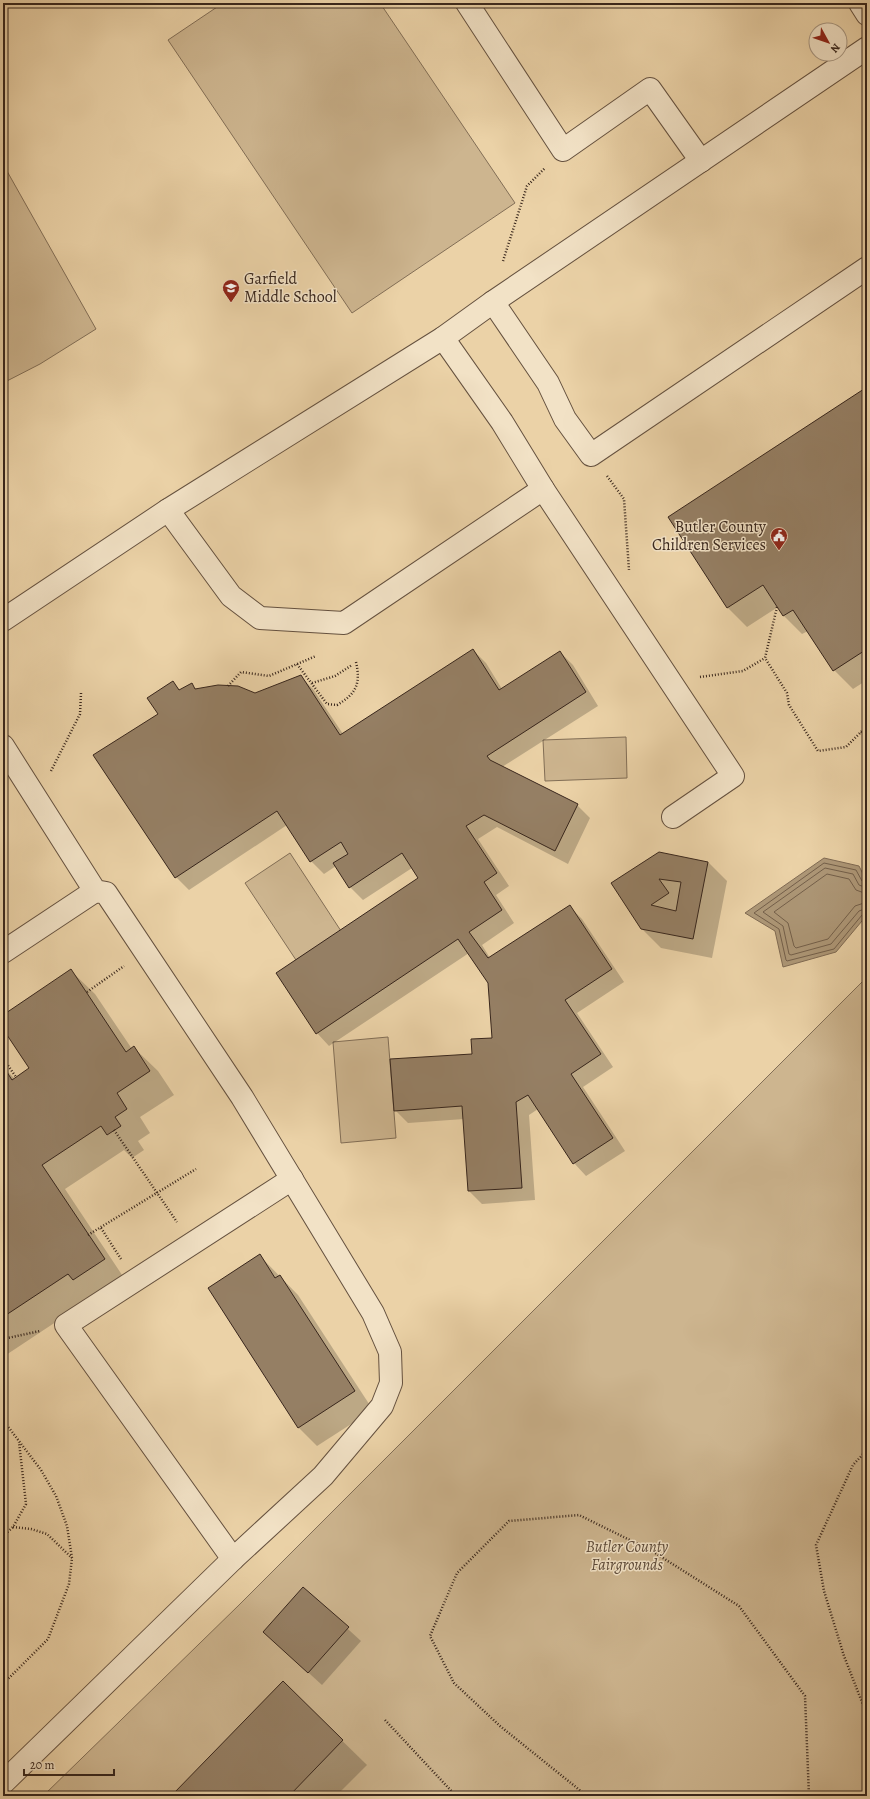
<svg xmlns="http://www.w3.org/2000/svg" width="870" height="1799" font-family="Alegreya,serif">
<style>
.green{fill:#cdb58f;stroke:#826e56}
.water{fill:#ae9878;stroke:#7f6a53}
.shadow{fill:#0003}
.lines{fill:none;stroke-linecap:round;stroke-linejoin:round}
.shore{stroke:#735f4a;stroke-width:1}
.building{fill:#957f64;stroke:#38261c;fill-rule:evenodd}
.minor-casing{stroke:#65513f;stroke-width:24}
.path{stroke:#38261c;stroke-width:2.5;stroke-dasharray:1 2;stroke-linecap:butt}
.minor{stroke:#f2e2c6;stroke-width:22}
.labels{text-anchor:middle;dominant-baseline:central;stroke-width:3;stroke-linejoin:round;paint-order:stroke}
.poi-label{font-size:16px;fill:#38261c;stroke:#f2e2c6;text-anchor:start}
.park-label{font-size:16px;font-style:italic;fill:#5d4a39;stroke:#f2e2c6}
</style>
<rect width="100%" height="100%" fill="#ebd2a7"/>
<filter id="stains"><feTurbulence type="fractalNoise" baseFrequency=".005" numOctaves="4"/><feColorMatrix values="0 0 0 0 .2 0 0 0 0 .09 0 0 0 0 .02 0 0 0 .5 -.17"/></filter>
<radialGradient id="worn" r=".72"><stop offset=".6" stop-color="#630" stop-opacity="0"/><stop offset="1" stop-color="#630" stop-opacity=".3"/></radialGradient>
<g class="green">
<polygon points="223,3 380,3 515,203 352,313 168,40"/>
<polygon points="3,164 96,329 40,364 3,383"/>
<polygon points="626,737 627,778 545,781 543,740"/>
<polygon points="290,853 341,931 296,960 245,883"/>
<polygon points="867,977 867,1796 43,1796 238,1606"/>
<polygon points="388,1037 396,1138 341,1143 333,1042"/>
</g>
<polygon class="water" points="824,858 859,866 867,882 867,915 836,952 783,967 775,931 745,913"/>
<g class="shadow">
<polygon points="867,388 867,680 853,689 834,670 808,631 802,634 784,616 778,607 747,627 728,608 669,517"/>
<polygon points="473,650 486,663 502,689 560,652 573,665 598,706 502,767 577,805 590,818 568,864 497,827 478,839 509,886 496,895 514,923 482,945 490,958 569,906 582,919 624,982 577,1013 613,1067 583,1087 625,1151 586,1176 574,1163 538,1109 529,1115 535,1200 482,1204 469,1191 464,1119 408,1123 395,1110 493,1039 489,983 469,953 329,1046 317,1033 420,879 412,868 363,900 350,887 336,866 324,874 311,861 287,825 189,890 176,877 95,755 159,714 172,682 180,690 192,685 196,689 255,694 300,676 313,689 343,734"/>
<polygon points="708,862 727,881 712,958 661,948 642,929 613,884"/>
<polygon points="71,971 95,994 132,1049 134,1048 158,1071 174,1095 140,1117 150,1133 138,1141 144,1150 132,1158 124,1150 65,1189 128,1284 92,1298 3,1357 3,1067 15,1079 30,1068 3,1027 3,1016"/>
<polygon points="259,1255 298,1295 373,1410 317,1446 298,1427"/>
<polygon points="303,1588 361,1641 322,1685 264,1632"/>
<polygon points="283,1683 367,1765 336,1796 179,1796"/>
</g>
<g class="lines">
<g class="shore">
<polyline points="867,882 862,881 856,870 824,863 754,913 779,929 786,960 787,961 834,949 862,915 867,913"/>
<polyline points="867,888 859,885 853,874 825,868 763,912 783,926 789,954 791,955 831,944 859,911 867,908"/>
<polyline points="867,894 856,890 849,879 827,874 774,912 788,923 794,946 796,948 828,939 855,906 867,902"/>
</g>
</g>
<g class="building">
<polygon points="867,387 867,649 833,671 793,610 783,616 763,585 727,608 668,517"/>
<polygon points="473,649 499,690 560,651 586,692 487,756 490,760 578,804 555,851 484,815 466,826 497,873 484,882 502,910 469,932 488,958 570,905 612,969 565,1000 601,1054 571,1074 613,1138 573,1164 528,1095 516,1102 522,1188 468,1191 462,1106 394,1111 390,1059 472,1054 471,1039 492,1038 488,983 458,939 316,1034 276,973 418,878 402,853 349,888 333,863 348,854 341,842 310,862 277,811 175,878 93,755 158,714 147,698 173,681 179,690 192,683 195,689 218,685 238,686 255,693 301,675 340,735"/>
<path d="M659,852L708,862L693,939L641,929L611,883ZM659,879L681,882L676,911L651,905L669,893Z"/>
<polygon points="71,969 126,1052 134,1046 150,1071 117,1093 127,1109 115,1117 121,1126 107,1135 101,1126 42,1165 105,1259 73,1280 68,1274 3,1317 3,1066 12,1080 29,1068 3,1029 3,1015"/>
<polygon points="260,1254 275,1278 280,1275 355,1391 298,1428 208,1288"/>
<polygon points="303,1587 349,1627 308,1673 263,1632"/>
<polygon points="283,1681 343,1740 289,1796 177,1796 174,1793"/>
</g>
<g class="lines">
<defs>
<g id="minor">
<polyline points="467,3 563,150 650,89 701,161"/>
<polyline points="860,3 867,14"/>
<polyline points="493,302 548,383 565,419 591,455 867,268"/>
<polyline points="443,338 502,422 543,489 733,776 673,817"/>
<polyline points="168,510 231,596 260,618 344,623 543,489"/>
<polyline points="3,620 168,510 443,338 493,302 867,48"/>
<polyline points="3,746 95,891 106,893 242,1097 373,1313 390,1352 391,1383 382,1406 323,1476 233,1559 3,1783"/>
<polyline points="3,952 95,891"/>
<polyline points="233,1559 66,1325 292,1179"/>
</g>
</defs>
<use href="#minor" class="minor-casing"/>
<g class="path">
<polyline points="503,261 527,186 545,168"/>
<polyline points="607,476 624,499 629,570"/>
<polyline points="777,607 765,658 787,693 789,705 818,751 846,747 866,727"/>
<path d="M297,664L327,704L337,705C356,694 361,684 356,662"/>
<polyline points="700,677 743,671 765,658"/>
<polyline points="312,683 335,676 352,665"/>
<polyline points="228,686 241,672 269,676 316,656"/>
<polyline points="861,732 867,738"/>
<polyline points="51,771 80,714 81,693"/>
<polyline points="87,992 124,966"/>
<polyline points="3,1058 16,1077"/>
<polyline points="114,1130 177,1222"/>
<polyline points="101,1228 121,1259"/>
<polyline points="88,1235 196,1169"/>
<polyline points="3,1339 40,1331"/>
<polyline points="3,1420 41,1470 56,1496 67,1526 72,1558 69,1584 48,1639 3,1684"/>
<polyline points="867,1450 853,1465 816,1545 824,1591 844,1656 867,1715"/>
<polyline points="13,1527 31,1529 47,1534 72,1558"/>
<polyline points="3,1536 13,1527 26,1504 19,1442"/>
<polyline points="385,1720 456,1796"/>
<polyline points="587,1796 500,1726 454,1683 430,1636 457,1573 509,1521 579,1515 652,1551 739,1606 805,1696 809,1796"/>
</g>
<use href="#minor" class="minor"/>
</g>
<defs>
<symbol id="school-pin" viewBox="-11 -11 22 30"><path d="M0 17L-7.5 6A9.5 9.5 0 1 1 7.5 6Z" fill="#8f2418" stroke="#f2e2c6"/><path d="M0-5L7-2L0 1L-7-2ZM-4 1L0 2.5L4 1V4Q0 6-4 4Z" fill="#fff"/></symbol>
<symbol id="civic-pin" viewBox="-11 -11 22 30"><path d="M0 17L-7.5 6A9.5 9.5 0 1 1 7.5 6Z" fill="#8f2418" stroke="#f2e2c6"/><path d="M-.6-6.5H3V-4.5H.6V-3L4-1V1h2V6H-6V1h2V-1L-.6-3ZM-1.2 2.5V6h2.4V2.5Z" fill="#fff"/></symbol>
</defs>
<g fill-rule="evenodd">
<use href="#school-pin" x="221" y="278" width="20" height="27"/>
<use href="#civic-pin" x="769" y="526" width="20" height="27"/>
</g>
<g class="labels">
<g class="poi-label">
<text x="244" y="279">Garfield<tspan x="244" dy="18">Middle School</tspan></text>
<text x="766" y="527" text-anchor="end">Butler County<tspan x="766" dy="18">Children Services</tspan></text>
</g>
<g class="park-label">
<text x="627" y="1547">Butler County<tspan x="627" dy="18">Fairgrounds</tspan></text>
</g>
</g>
<rect width="870" height="1799" fill="none" stroke="#ebd2a7" stroke-width="16"/>
<rect x="4" y="4" width="862" height="1791" fill="none" stroke="#38261c" stroke-width="2"/>
<rect x="8" y="8" width="854" height="1783" fill="none" stroke="#38261c"/>
<g transform="translate(828 42) rotate(130)"><circle r="19" fill="#f2e2c6" stroke="#a89782"/>
<path d="M0-3L7 15L0 10L-7 15Z" fill="#8f2418"/>
<text y="-6" font-size="11" font-weight="bold" text-anchor="middle" fill="#38261c">N</text>
</g>
<path d="M24 1769v6h90v-6" fill="none" stroke="#38261c" stroke-width="2"/>
<text x="30" y="1769" font-size="12" fill="#38261c" stroke="#f2e2c6" stroke-width="3" paint-order="stroke">20 m</text>
<rect width="100%" height="100%" filter="url(#stains)"/>
<rect width="100%" height="100%" fill="url(#worn)"/>
</svg>
